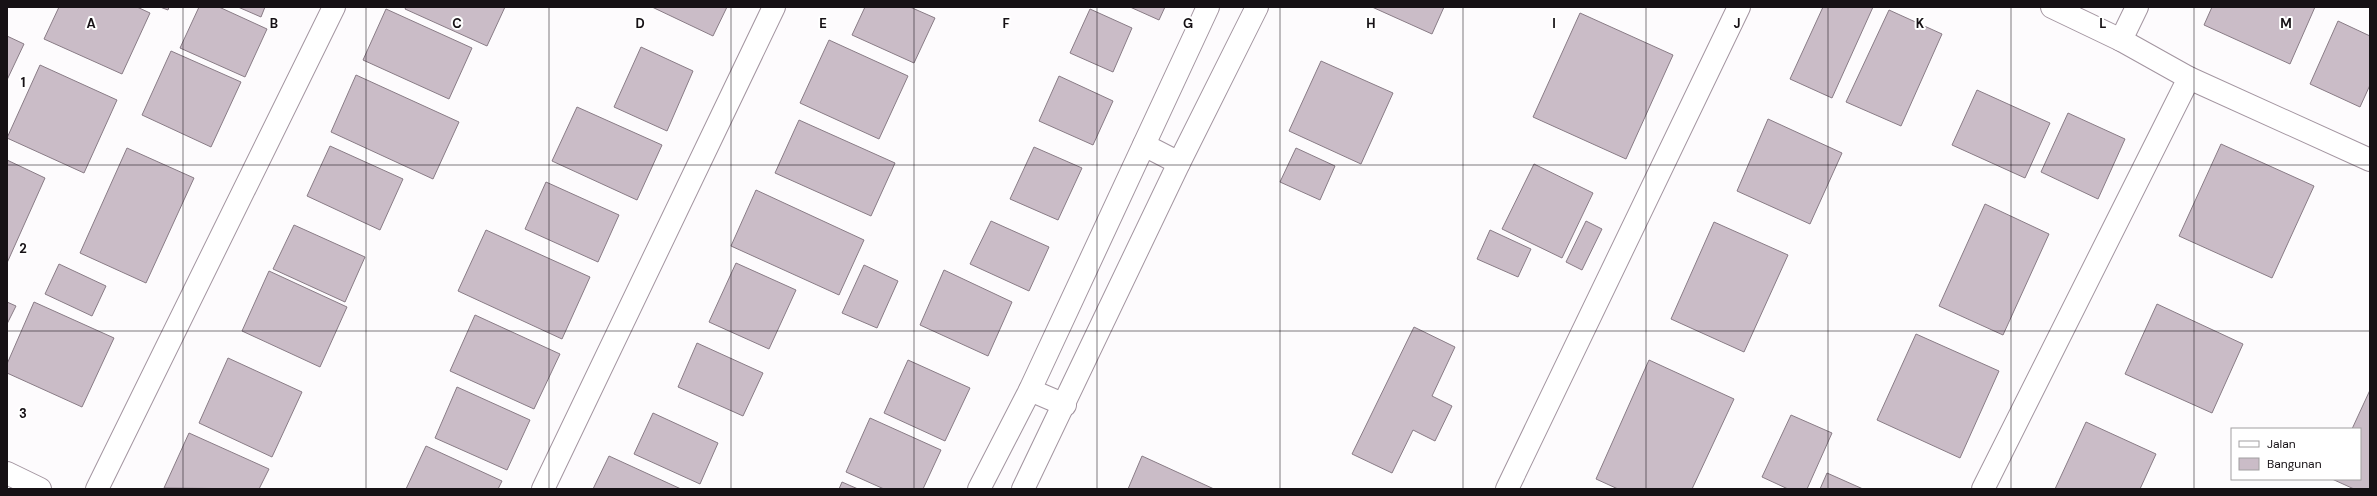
<svg xmlns="http://www.w3.org/2000/svg" width="2377" height="496" font-family="'DM Sans',sans-serif">
<style>
.building{fill:#cabcc7;stroke:#897c86}
.lines{fill:none;stroke-linecap:round;stroke-linejoin:round}
.street-casing{stroke:#a395a0;stroke-width:24}
.street{stroke:#fff;stroke-width:22}
.grid{fill:none;stroke:#161115;stroke-width:1;stroke-opacity:0.55}
.grid-label{font-size:13px;text-anchor:middle;font-weight:bold;fill:#161115;stroke:#fff;stroke-width:4;stroke-linejoin:round;paint-order:stroke}
</style>
<rect width="100%" height="100%" fill="#fdfbfd"/>
<g class="building">
<polygon points="59,7 137,7 150,13 122,74 44,39"/>
<polygon points="160,7 169,7 168,10"/>
<polygon points="199,7 219,7 267,29 245,77 180,48"/>
<polygon points="238,7 265,7 261,17"/>
<polygon points="406,7 505,7 487,46 405,9"/>
<polygon points="652,7 727,7 713,36"/>
<polygon points="865,7 910,7 935,18 914,63 852,35"/>
<polygon points="1130,7 1165,7 1159,20"/>
<polygon points="1372,7 1444,7 1432,34"/>
<polygon points="1823,7 1873,7 1832,98 1790,79"/>
<polygon points="2212,7 2315,7 2290,64 2204,25"/>
<polygon points="386,9 472,48 449,99 363,60"/>
<polygon points="1090,9 1132,28 1113,72 1070,53"/>
<polygon points="1889,10 1942,34 1901,126 1846,102"/>
<polygon points="1580,13 1673,55 1626,159 1533,117"/>
<polygon points="2338,21 2370,36 2370,85 2360,107 2310,84"/>
<polygon points="7,36 24,44 7,80"/>
<polygon points="829,40 908,76 879,139 800,103"/>
<polygon points="641,47 693,71 667,131 614,107"/>
<polygon points="171,51 241,82 211,147 142,115"/>
<polygon points="1321,61 1393,93 1361,164 1289,131"/>
<polygon points="40,65 117,100 84,173 7,138"/>
<polygon points="356,75 459,122 433,179 331,132"/>
<polygon points="1059,76 1113,101 1093,145 1039,121"/>
<polygon points="1977,90 2050,123 2025,178 1952,145"/>
<polygon points="577,107 662,145 637,200 552,161"/>
<polygon points="2068,113 2125,139 2098,199 2041,172"/>
<polygon points="1768,119 1842,153 1810,224 1737,191"/>
<polygon points="799,120 895,163 871,216 775,173"/>
<polygon points="2221,144 2314,186 2272,278 2179,236"/>
<polygon points="330,146 403,179 380,230 307,196"/>
<polygon points="1034,147 1082,168 1058,220 1010,199"/>
<polygon points="127,148 194,178 146,283 80,253"/>
<polygon points="1296,148 1335,166 1320,200 1280,182"/>
<polygon points="7,160 45,178 7,263"/>
<polygon points="1534,164 1593,193 1562,258 1502,229"/>
<polygon points="546,182 619,215 598,262 525,229"/>
<polygon points="756,190 864,240 839,295 731,246"/>
<polygon points="1985,204 2049,234 2003,335 1939,306"/>
<polygon points="991,221 1049,247 1029,291 970,264"/>
<polygon points="1586,221 1602,229 1582,270 1566,262"/>
<polygon points="1714,222 1788,255 1744,352 1671,319"/>
<polygon points="294,225 365,257 345,302 273,269"/>
<polygon points="486,230 590,277 562,339 458,291"/>
<polygon points="1490,230 1531,249 1518,277 1477,259"/>
<polygon points="736,263 796,290 769,349 709,322"/>
<polygon points="59,264 106,286 92,316 45,294"/>
<polygon points="864,265 898,281 877,328 842,313"/>
<polygon points="944,270 1012,302 988,356 920,325"/>
<polygon points="269,271 347,307 320,367 242,331"/>
<polygon points="7,302 16,306 7,324"/>
<polygon points="34,302 114,338 82,407 7,373 7,364"/>
<polygon points="2157,304 2243,344 2212,413 2125,374"/>
<polygon points="475,315 560,354 534,409 450,371"/>
<polygon points="1414,327 1455,347 1432,396 1452,406 1435,441 1413,430 1392,473 1352,454"/>
<polygon points="1916,334 1999,371 1960,458 1877,420"/>
<polygon points="697,343 763,373 743,416 678,387"/>
<polygon points="228,358 302,392 272,457 199,423"/>
<polygon points="908,360 970,388 945,441 884,413"/>
<polygon points="1649,360 1734,399 1692,489 1618,489 1596,479"/>
<polygon points="457,387 530,420 507,470 435,438"/>
<polygon points="2370,390 2370,489 2354,489 2332,479 2360,479 2360,429 2352,429"/>
<polygon points="653,413 718,443 700,484 634,454"/>
<polygon points="1791,415 1832,433 1807,489 1788,489 1762,477"/>
<polygon points="870,418 941,450 923,489 884,489 846,472"/>
<polygon points="2086,422 2156,454 2140,489 2055,489"/>
<polygon points="189,433 269,469 259,489 164,488"/>
<polygon points="426,446 502,481 498,489 406,489"/>
<polygon points="609,456 681,489 593,489"/>
<polygon points="1142,456 1214,489 1128,489"/>
<polygon points="1827,473 1863,489 1820,489"/>
<polygon points="842,482 858,489 839,489"/>
</g>
<g class="lines">
<defs>
<g id="street">
<polyline points="2052,7 2121,40 2189,78 2370,160"/>
<polyline points="2121,40 2137,7"/>
<polyline points="1144,145 1179,163"/>
<polyline points="1030,390 1065,405"/>
<polyline points="7,473 40,489"/>
<polyline points="97,489 334,7"/>
<polyline points="543,489 774,7"/>
<polyline points="979,489 1030,390 1208,7"/>
<polyline points="1023,489 1179,163 1257,7"/>
<polyline points="1507,489 1739,7"/>
<polyline points="1983,489 2189,78"/>
</g>
</defs>
<use href="#street" class="street-casing"/>
<use href="#street" class="street"/>
</g>
<path class="grid" d="M183,7V489M366,7V489M549,7V489M731,7V489M914,7V489M1097,7V489M1280,7V489M1463,7V489M1646,7V489M1828,7V489M2011,7V489M2194,7V489M7,165H2370M7,331H2370"/>
<g class="grid-label">
<text x="91" y="28">A</text>
<text x="274" y="28">B</text>
<text x="457" y="28">C</text>
<text x="640" y="28">D</text>
<text x="823" y="28">E</text>
<text x="1006" y="28">F</text>
<text x="1188" y="28">G</text>
<text x="1371" y="28">H</text>
<text x="1554" y="28">I</text>
<text x="1737" y="28">J</text>
<text x="1920" y="28">K</text>
<text x="2103" y="28">L</text>
<text x="2286" y="28">M</text>
<text x="23" y="87">1</text>
<text x="23" y="253">2</text>
<text x="23" y="418">3</text>
</g>
<rect width="2377" height="496" fill="none" stroke="#161115" stroke-width="16"/>
<rect x="2231" y="428" width="130" height="52" fill="#ffffff" stroke="#a2a0a1"/>
<rect x="2239" y="441" width="20" height="6" fill="#ffffff" stroke="#a2a0a1"/>
<text x="2267" y="448" font-size="12" fill="#161115">Jalan</text>
<rect x="2239" y="458" width="20" height="12" fill="#cabcc7" stroke="#a2a0a1"/>
<text x="2267" y="468" font-size="12" fill="#161115">Bangunan</text>
</svg>
